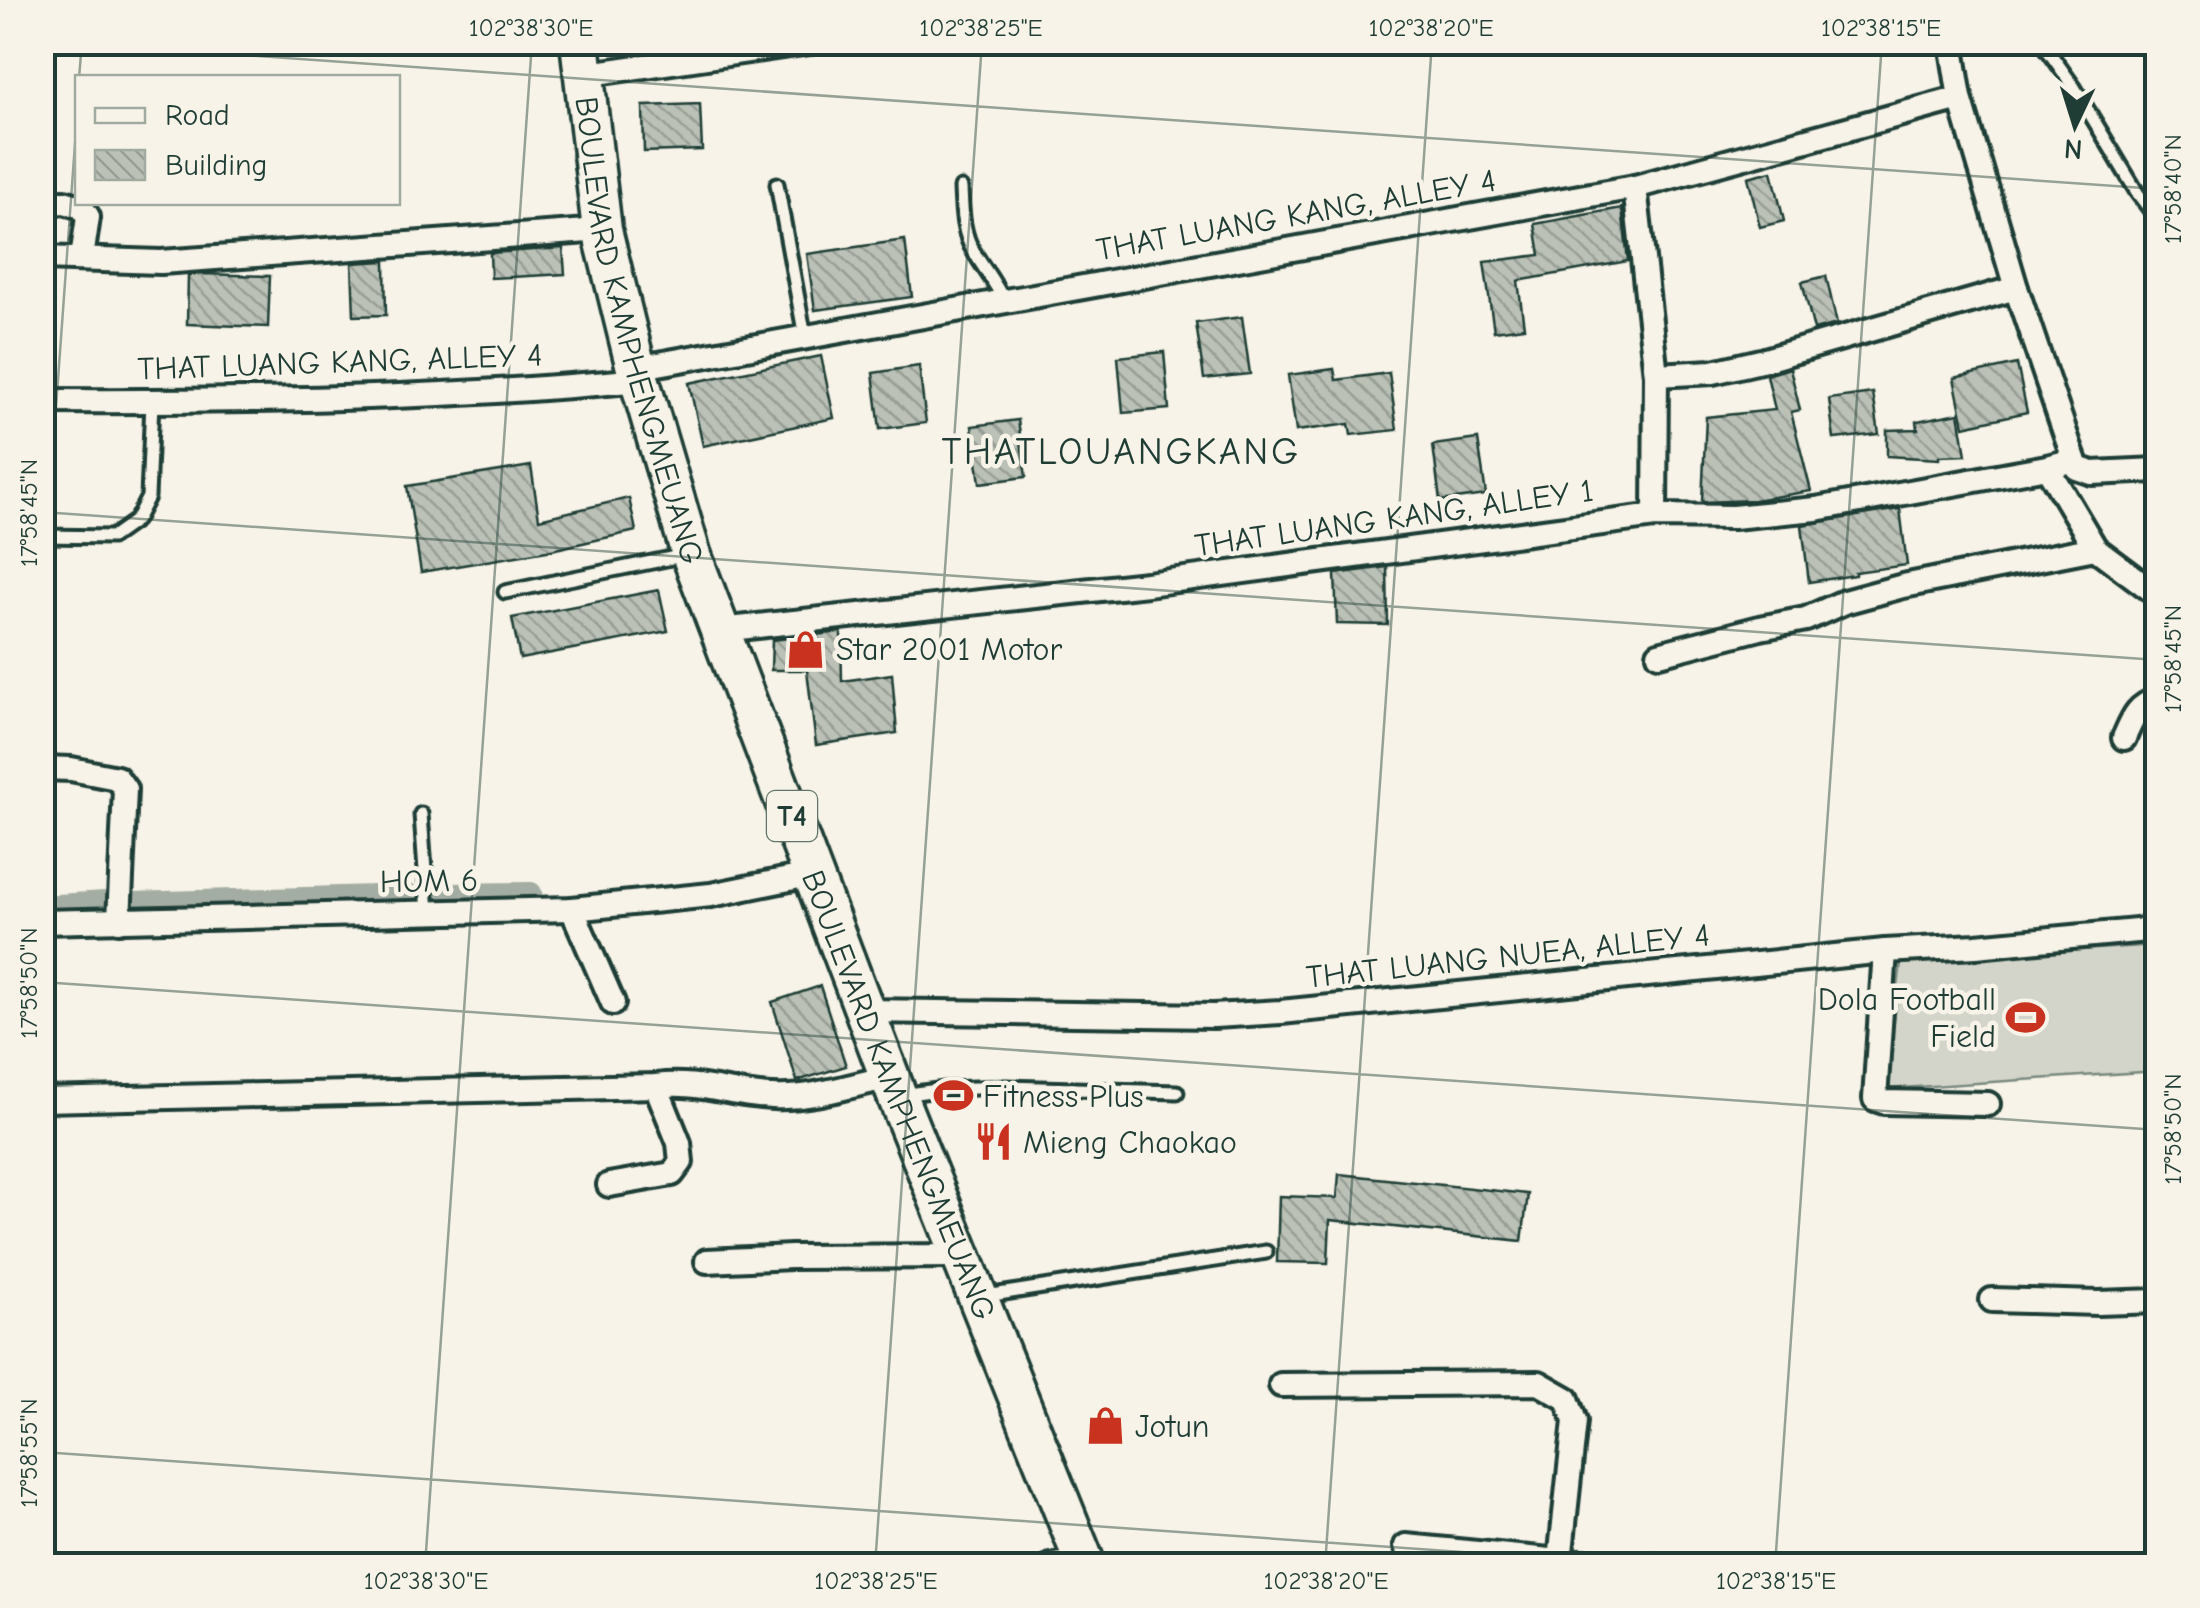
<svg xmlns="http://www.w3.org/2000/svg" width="2200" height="1608" font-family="'Comic Neue',sans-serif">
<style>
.pitch{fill:#d3d5ca;stroke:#79897f;stroke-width:2.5}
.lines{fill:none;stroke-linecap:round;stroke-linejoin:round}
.canal{stroke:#a4ada3;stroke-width:22}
.building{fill:url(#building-back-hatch);stroke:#1f3d34;stroke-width:2.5}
.service-casing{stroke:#1f3d34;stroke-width:19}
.minor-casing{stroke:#1f3d34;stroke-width:30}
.primary-casing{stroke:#1f3d34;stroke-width:45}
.service{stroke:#f7f3e8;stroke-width:11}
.minor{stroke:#f7f3e8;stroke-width:22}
.primary{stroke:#f7f3e8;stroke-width:38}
.ticks{fill:none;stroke:#1f3d34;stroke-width:2.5;stroke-opacity:0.45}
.labels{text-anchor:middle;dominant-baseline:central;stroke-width:9;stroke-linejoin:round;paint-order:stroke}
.shield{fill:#f7f3e8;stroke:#60746a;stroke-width:2.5}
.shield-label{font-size:30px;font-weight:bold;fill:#1f3d34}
.street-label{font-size:32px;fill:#1f3d34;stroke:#f7f3e8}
.poi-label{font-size:32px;fill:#1f3d34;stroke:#f7f3e8;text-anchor:start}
.quarter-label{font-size:38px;letter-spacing:2.5px;fill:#1f3d34;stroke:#f7f3e8}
.neatline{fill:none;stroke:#1f3d34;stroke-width:4}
.ticks-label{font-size:25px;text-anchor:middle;fill:#1f3d34}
</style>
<defs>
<pattern id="building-back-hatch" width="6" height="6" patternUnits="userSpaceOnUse" patternTransform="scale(2.5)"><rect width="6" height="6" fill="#bbc1b6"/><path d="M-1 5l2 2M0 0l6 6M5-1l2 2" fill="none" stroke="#979e95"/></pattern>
</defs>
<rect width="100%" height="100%" fill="#f7f3e8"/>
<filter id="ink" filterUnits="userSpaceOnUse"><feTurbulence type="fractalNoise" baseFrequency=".01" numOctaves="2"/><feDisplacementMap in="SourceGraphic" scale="20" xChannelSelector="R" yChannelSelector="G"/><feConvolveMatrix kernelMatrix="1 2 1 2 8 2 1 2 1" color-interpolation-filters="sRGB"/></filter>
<g filter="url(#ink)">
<polygon class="pitch" points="2157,945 2157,1071 1886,1089 1901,962"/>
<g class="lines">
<g class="canal">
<polyline points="444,894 531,893"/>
<polyline points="131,903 410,895"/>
<polyline points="42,906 105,902"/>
</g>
</g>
<g class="building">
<polygon points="700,104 702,150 644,152 643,106"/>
<polygon points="1772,171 1784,221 1760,227 1748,177"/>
<polygon points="1622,208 1628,261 1518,281 1524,327 1494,331 1484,262 1540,255 1535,224"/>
<polygon points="905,240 912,297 815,310 807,254"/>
<polygon points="563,248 565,274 491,278 490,253"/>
<polygon points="385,261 386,315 354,316 352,263"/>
<polygon points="202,274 270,276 268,327 187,324 188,275"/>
<polygon points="1826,276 1837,324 1814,330 1802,282"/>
<polygon points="1242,317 1250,374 1204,379 1196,323"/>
<polygon points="1164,352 1169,409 1123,413 1118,357"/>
<polygon points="821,356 834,418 703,446 689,383"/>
<polygon points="2017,364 2027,412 1964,426 1954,378"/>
<polygon points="919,366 926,423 880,429 873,373"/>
<polygon points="1790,368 1800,410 1791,412 1811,491 1754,500 1702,502 1706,417 1775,410 1767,375"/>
<polygon points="1334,369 1336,380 1389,373 1397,430 1351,435 1349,424 1296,431 1288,375"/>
<polygon points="1873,393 1879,434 1834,439 1829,399"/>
<polygon points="1959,413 1966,455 1939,456 1939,459 1887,456 1887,430 1918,429 1917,421"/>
<polygon points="1018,420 1026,477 980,483 972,426"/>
<polygon points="1478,439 1486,495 1440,501 1433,445"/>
<polygon points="531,466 539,519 629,498 636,531 547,551 421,572 407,486"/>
<polygon points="1900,509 1907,565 1855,572 1855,575 1809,582 1802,525"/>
<polygon points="1387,567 1388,625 1337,624 1335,574"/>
<polygon points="659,590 668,631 520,659 512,618"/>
<polygon points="841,632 842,681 892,674 897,733 816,745 807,670 771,670 772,640"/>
<polygon points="820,986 846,1066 797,1081 772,1002"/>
<polygon points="1339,1174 1528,1194 1522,1241 1330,1220 1328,1263 1277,1262 1279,1196 1337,1198"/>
</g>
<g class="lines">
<defs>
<g id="service">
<polyline points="2042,42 2074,87 2138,194 2158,220"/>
<polyline points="777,184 805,337"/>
<path d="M961,188C962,209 962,233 974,252C984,269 995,282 1004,301"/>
<polyline points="42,536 112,537 136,520 148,497 152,402"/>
<polyline points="505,592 686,555"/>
<polyline points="421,814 428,913"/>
<polyline points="901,1095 945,1089 1006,1087 1177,1092"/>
<polyline points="986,1296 1266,1252"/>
</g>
<g id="minor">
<polyline points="1951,42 1960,98 2016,288 2077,468 2092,473 2158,470"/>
<polyline points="582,75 810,42"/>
<polyline points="1635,187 1656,375 1655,516"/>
<polyline points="42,203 64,202 82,207 88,217 82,258"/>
<polyline points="42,258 161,262 602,230"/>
<polyline points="636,368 1635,187 1960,98"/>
<polyline points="1656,375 1713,372 1765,360 2016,288"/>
<path d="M42,401C242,402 441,399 640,380"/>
<polyline points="2047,467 2095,548 2158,595"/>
<polyline points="720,630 1147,584 1655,516 1733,517 1816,509 2047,467 2074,460"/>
<polyline points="1659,654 1760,628 1806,619 1844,602 1903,586 2095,548"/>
<path d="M2124,738C2133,718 2136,706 2158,699"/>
<polyline points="42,768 71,769 117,778 125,789 119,921"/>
<polyline points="572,909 613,1003"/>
<polyline points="42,922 572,909 711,895 814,874"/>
<polyline points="1885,951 1875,1099 1884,1102 1988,1104"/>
<polyline points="864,1011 1214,1016 1281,1012 1885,951 1976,946 2158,929"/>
<path d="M42,1100L656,1086C697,1080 733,1096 773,1097C812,1099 852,1085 890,1077"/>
<polyline points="609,1185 672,1174 681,1162 679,1143 656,1086"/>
<polyline points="707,1261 791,1257 960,1256"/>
<polyline points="1992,1300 2098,1303 2158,1301"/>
<polyline points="1281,1385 1539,1383 1567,1399 1575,1421 1560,1561"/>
<polyline points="1406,1546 1560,1561 1655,1566"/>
<polyline points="1051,1566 1083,1560"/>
</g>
<g id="primary">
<path id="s1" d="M580,42L602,230L636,368L691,554L897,1096L1086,1566"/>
</g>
</defs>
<use href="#service" class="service-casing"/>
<use href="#minor" class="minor-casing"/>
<use href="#primary" class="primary-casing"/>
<use href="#service" class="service"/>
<use href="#minor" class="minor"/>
<use href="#primary" class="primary"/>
</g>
</g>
<path class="ticks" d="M56,42L2158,189M79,78L82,42M42,512L2158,660M42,602L78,102M42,982L2158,1130M42,1452L1661,1566M425,1566L532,42M875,1566L982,42M1325,1566L1432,42M1775,1566L1882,42"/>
<defs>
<symbol id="shop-bare" viewBox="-9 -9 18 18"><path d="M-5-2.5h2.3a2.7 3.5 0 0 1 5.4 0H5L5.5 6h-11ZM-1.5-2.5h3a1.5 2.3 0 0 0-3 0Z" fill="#c8321e" stroke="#f7f3e8" stroke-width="2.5" paint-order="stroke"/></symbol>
<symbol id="stadium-bare" viewBox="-9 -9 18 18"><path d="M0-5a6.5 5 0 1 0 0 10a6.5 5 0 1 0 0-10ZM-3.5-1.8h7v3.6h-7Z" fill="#c8321e" stroke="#f7f3e8" stroke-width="2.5" paint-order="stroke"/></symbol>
<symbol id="restaurant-bare" viewBox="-9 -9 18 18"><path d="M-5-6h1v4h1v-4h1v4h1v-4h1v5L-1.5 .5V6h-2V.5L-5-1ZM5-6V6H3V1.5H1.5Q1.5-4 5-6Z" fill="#c8321e" stroke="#f7f3e8" stroke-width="2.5" paint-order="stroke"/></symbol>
</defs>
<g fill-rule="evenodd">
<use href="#shop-bare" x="778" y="622" width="55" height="55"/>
<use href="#stadium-bare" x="1998" y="990" width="55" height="55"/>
<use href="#stadium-bare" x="926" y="1068" width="55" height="55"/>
<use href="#restaurant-bare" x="966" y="1114" width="55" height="55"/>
<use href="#shop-bare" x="1078" y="1398" width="55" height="55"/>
</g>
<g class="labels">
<rect class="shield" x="767" y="791" width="50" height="50" rx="8"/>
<g class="shield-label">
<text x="792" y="816">T4</text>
</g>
<g class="street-label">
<text transform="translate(1296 215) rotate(-10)">THAT LUANG KANG, ALLEY 4</text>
<text stroke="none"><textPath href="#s1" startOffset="295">BOULEVARD KAMPHENGMEUANG</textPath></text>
<text transform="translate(340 362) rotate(-2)">THAT LUANG KANG, ALLEY 4</text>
<text transform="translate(1394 518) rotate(-8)">THAT LUANG KANG, ALLEY 1</text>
<text transform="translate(429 881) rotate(-1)">HOM 6</text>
<text transform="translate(1508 956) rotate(-6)">THAT LUANG NUEA, ALLEY 4</text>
<text stroke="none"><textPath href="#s1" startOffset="1105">BOULEVARD KAMPHENGMEUANG</textPath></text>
</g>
<g class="poi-label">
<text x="836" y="649">Star 2001 Motor</text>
<text x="1996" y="999" text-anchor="end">Dola Football<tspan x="1996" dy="37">Field</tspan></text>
<text x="983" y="1096">Fitness Plus</text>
<text x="1023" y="1142">Mieng Chaokao</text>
<text x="1135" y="1426">Jotun</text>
</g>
<g class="quarter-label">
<text x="1121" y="452">THATLOUANGKANG</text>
</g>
</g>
<rect width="2200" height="1608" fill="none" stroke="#f7f3e8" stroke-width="110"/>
<rect x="75" y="75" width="325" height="130" fill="#f7f3e8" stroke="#a1aaa0" stroke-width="2.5"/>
<rect x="95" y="108" width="50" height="15" fill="#f7f3e8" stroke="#a1aaa0" stroke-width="2.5"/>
<text x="165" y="125" font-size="30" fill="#1f3d34">Road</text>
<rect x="95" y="150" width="50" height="30" fill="url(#building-back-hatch)" stroke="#a1aaa0" stroke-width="2.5"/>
<text x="165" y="175" font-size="30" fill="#1f3d34">Building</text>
<g transform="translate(2075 125) rotate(184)" stroke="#f7f3e8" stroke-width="8" paint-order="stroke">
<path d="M0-8L18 38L0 25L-18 38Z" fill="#1f3d34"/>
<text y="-15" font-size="28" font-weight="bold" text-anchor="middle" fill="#1f3d34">N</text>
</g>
<rect x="55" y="55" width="2090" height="1498" class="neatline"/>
<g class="ticks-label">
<text x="531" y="36">102°38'30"E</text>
<text x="981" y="36">102°38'25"E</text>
<text x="1431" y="36">102°38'20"E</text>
<text x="1881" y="36">102°38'15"E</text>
<text transform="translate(2172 189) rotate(-90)" y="9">17°58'40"N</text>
<text transform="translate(28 513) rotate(-90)" y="9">17°58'45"N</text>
<text transform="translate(2172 659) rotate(-90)" y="9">17°58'45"N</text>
<text transform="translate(28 983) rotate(-90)" y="9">17°58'50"N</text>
<text transform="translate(2172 1129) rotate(-90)" y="9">17°58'50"N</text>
<text transform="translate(28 1453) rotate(-90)" y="9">17°58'55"N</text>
<text x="426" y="1589">102°38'30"E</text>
<text x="876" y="1589">102°38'25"E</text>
<text x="1326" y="1589">102°38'20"E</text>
<text x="1776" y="1589">102°38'15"E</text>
</g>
</svg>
